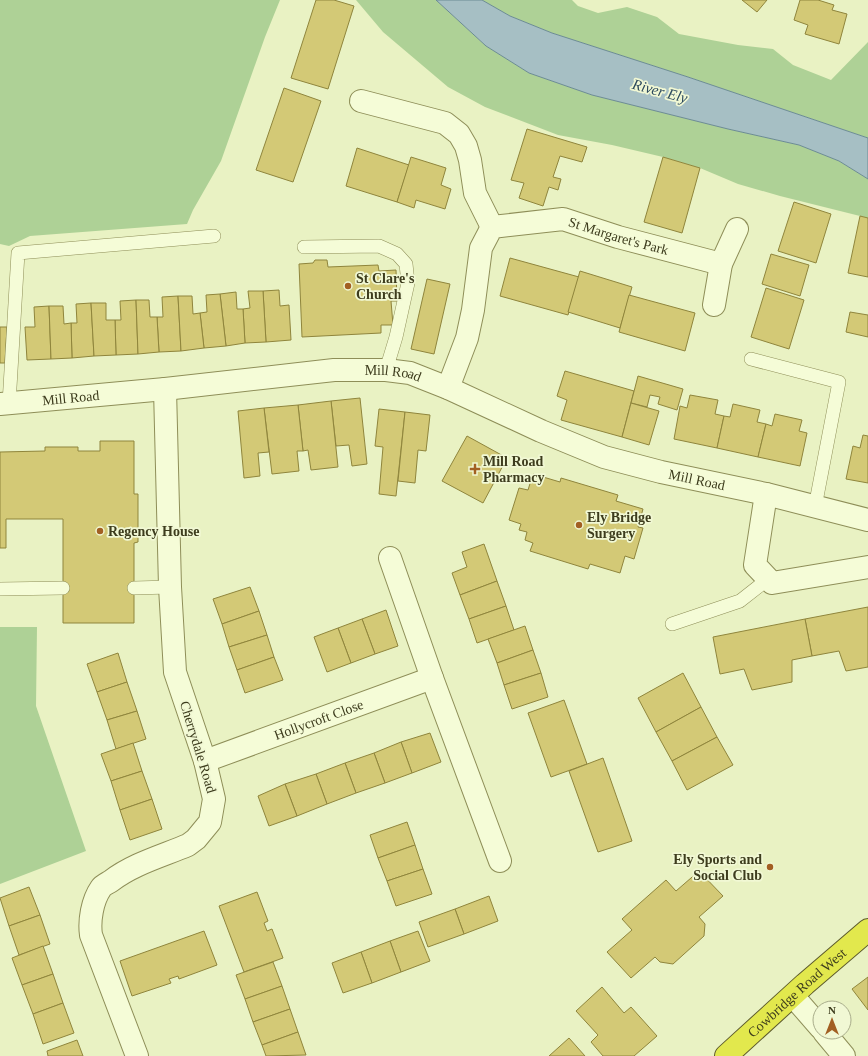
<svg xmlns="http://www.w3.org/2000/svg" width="868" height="1056" font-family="'Times New Roman',serif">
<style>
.green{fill:#aed196}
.water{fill:#a6bfc4;stroke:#6b8b94}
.building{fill:#d3c976;stroke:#8f853c}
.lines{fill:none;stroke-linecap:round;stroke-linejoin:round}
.lane-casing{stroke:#8e8e58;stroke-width:14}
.street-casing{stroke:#8e8e58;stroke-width:24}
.highway-casing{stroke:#5c592c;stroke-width:24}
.lane{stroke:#f5fcd7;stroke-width:13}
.street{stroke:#f5fcd7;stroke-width:22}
.highway{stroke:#e2e84d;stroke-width:22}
.poi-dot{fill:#a25f22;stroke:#f1f8d4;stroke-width:1.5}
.labels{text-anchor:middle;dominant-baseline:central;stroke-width:3.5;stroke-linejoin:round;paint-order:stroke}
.street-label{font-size:14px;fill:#3d3c1d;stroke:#f1f8d4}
.poi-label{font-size:14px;font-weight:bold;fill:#3d3c1d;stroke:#f1f8d4;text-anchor:start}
.water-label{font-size:15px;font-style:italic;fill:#2b495e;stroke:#f1f8d4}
</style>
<rect width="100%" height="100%" fill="#e9f2c3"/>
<g class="green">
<polygon points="0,0 280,0 265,37 221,161 193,210 187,224 30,236 9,246 0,244"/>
<polygon points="356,0 436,0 486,46 529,73 592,95 728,129 799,145 839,161 868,179 868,218 780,196 738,184 700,168 663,157 612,145 558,135 485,107 448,87 383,32"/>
<polygon points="482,0 572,0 578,6 598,13 627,7 657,17 679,34 738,45 773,49 793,65 831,80 868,42 868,138 688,77 552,33 510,16"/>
<polygon points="0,627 37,627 36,706 86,851 0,884"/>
</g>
<polygon class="water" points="436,0 482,0 510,16 552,33 688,77 868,138 868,179 839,161 799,145 728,129 592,95 529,73 486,46"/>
<g class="building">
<polygon points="316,0 334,0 354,6 328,89 291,78"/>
<polygon points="742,0 767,0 757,12"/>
<polygon points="800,0 818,0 834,5 832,10 847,14 839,44 805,34 808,25 794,20"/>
<polygon points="284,88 321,101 293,182 256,170"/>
<polygon points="527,129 587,147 582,162 560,156 553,177 561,179 558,190 549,187 543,206 519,198 524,183 511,180"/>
<polygon points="357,148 409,165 397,202 346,186"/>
<polygon points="411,157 446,168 441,185 451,189 445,209 416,200 414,208 397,202"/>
<polygon points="663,157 700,168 682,233 644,222"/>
<polygon points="794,202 831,214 816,263 778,251"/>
<polygon points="860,216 868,218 868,277 848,273"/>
<polygon points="771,254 809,265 800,296 762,284"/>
<polygon points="510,258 579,277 568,315 500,296"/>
<polygon points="315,260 327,260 328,267 378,265 379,271 396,270 397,301 391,301 393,325 381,325 381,333 302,337 299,264 313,263"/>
<polygon points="580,271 632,287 620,328 568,312"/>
<polygon points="427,279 450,284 434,354 411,349"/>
<polygon points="766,288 804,300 789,349 751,337"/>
<polygon points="279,290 280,306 289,305 291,340 266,342 263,291"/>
<polygon points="248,291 263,291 266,342 245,343 243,309 250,308"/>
<polygon points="236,292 237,309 243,309 245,343 226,346 220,294"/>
<polygon points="220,294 226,346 204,348 200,313 207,312 206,295"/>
<polygon points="629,295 695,313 685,351 619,332"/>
<polygon points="178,296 181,351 159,352 157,317 163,317 162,297"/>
<polygon points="178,296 192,296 193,314 200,313 204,348 181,351"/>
<polygon points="136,300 138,354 116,355 115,320 121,320 120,301"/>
<polygon points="136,300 149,300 150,317 157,317 159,352 138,354"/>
<polygon points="91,303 94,356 72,358 71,323 77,323 76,304"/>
<polygon points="91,303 106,303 106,320 115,320 116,355 94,356"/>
<polygon points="49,306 51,359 27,360 25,327 35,327 34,307"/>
<polygon points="49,306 63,306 64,324 71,323 72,358 51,359"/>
<polygon points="850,312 868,315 868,337 846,332"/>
<polygon points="0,327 7,327 5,363 0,363"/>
<polygon points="565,371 634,391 622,437 561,420 567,400 557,396"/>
<polygon points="638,376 683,389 677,410 658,404 660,397 650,395 647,407 631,403"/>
<polygon points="690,395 718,400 715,414 724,416 717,448 674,439 680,406 687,408"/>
<polygon points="360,398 367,464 352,466 349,445 336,446 331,401"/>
<polygon points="331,401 338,467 311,470 308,450 303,451 298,405"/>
<polygon points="631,403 659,411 649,445 622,437"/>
<polygon points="733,404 760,410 757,422 766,424 758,457 717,448 724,416 730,417"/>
<polygon points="298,405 303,451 297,451 299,471 272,474 264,408"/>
<polygon points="264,408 269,452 258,453 260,476 244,478 238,411"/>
<polygon points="379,409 405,412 396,496 379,494 383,447 375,446"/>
<polygon points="405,412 430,415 426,451 418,450 415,483 398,481"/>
<polygon points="775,414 802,420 799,431 807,433 800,466 758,457 766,424 772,426"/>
<polygon points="863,435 868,436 868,483 846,479 853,446 860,448"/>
<polygon points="467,436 507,458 483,503 442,481"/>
<polygon points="100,441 134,441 134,494 138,494 138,542 134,543 134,623 63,623 63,519 6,519 6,548 0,548 0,452 45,451 45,447 78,447 78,451 100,451"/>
<polygon points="533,474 560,482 561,478 618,495 616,501 643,509 638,527 643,528 634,559 625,556 620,573 590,564 588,569 530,551 533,543 525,540 527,532 519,530 521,524 509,520 519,488 528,490"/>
<polygon points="484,544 497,581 460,595 452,573 467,567 462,552"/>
<polygon points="497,581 506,606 469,619 460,595"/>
<polygon points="250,587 259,611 222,624 213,599"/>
<polygon points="506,606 514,630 477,643 469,619"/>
<polygon points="868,607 868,667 846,671 839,651 812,656 805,619"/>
<polygon points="386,610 398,646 375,654 362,619"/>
<polygon points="259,611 267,635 229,647 222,624"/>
<polygon points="362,619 375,654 351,663 338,628"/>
<polygon points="805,619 812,656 792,660 792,682 752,690 744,669 720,674 713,637"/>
<polygon points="525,626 533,650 497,663 488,639"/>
<polygon points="338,628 351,663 327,672 314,637"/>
<polygon points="267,635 274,657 237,670 229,647"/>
<polygon points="533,650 541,673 504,685 497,663"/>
<polygon points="118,653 127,682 97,692 87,664"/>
<polygon points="274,657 283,680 245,693 237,670"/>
<polygon points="541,673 548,697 512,709 504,685"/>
<polygon points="683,673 701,707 656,732 638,698"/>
<polygon points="127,682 137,711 107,720 97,692"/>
<polygon points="564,700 587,764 551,777 528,713"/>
<polygon points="701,707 717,737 672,761 656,732"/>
<polygon points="137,711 146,739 116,749 107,720"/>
<polygon points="430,733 441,762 412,773 401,742"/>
<polygon points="717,737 733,765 687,790 672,761"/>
<polygon points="401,742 412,773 385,783 374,753"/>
<polygon points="133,743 142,771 111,781 101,754"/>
<polygon points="374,753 385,783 356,793 345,763"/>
<polygon points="603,758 632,841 598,852 569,771"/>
<polygon points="345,763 356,793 327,804 316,774"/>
<polygon points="142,771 152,799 120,810 111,781"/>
<polygon points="316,774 327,804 297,816 285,784"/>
<polygon points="285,784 297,816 269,826 258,796"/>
<polygon points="152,799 162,829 130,840 120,810"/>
<polygon points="407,822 415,845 378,858 370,835"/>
<polygon points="415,845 423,869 387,881 378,858"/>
<polygon points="423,869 432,894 396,906 387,881"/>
<polygon points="699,871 723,896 699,917 705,924 704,936 673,964 660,962 655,957 631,978 607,952 632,930 622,919 666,880 676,891"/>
<polygon points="29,887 40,915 9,926 0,898"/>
<polygon points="257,892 268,921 264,923 267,931 272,929 283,958 244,972 219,906"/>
<polygon points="489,896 498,921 464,934 455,909"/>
<polygon points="455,909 464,934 428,947 419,922"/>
<polygon points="40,915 50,944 19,955 9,926"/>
<polygon points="204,931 217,965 179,979 178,976 169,979 171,983 132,996 120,961"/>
<polygon points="418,931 430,961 401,972 390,941"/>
<polygon points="390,941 401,972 372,983 361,952"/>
<polygon points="43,946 53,974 22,985 12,958"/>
<polygon points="361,952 372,983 343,993 332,963"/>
<polygon points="273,962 282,986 245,999 236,975"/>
<polygon points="53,974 63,1003 33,1014 22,985"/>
<polygon points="868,977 868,1010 852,989"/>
<polygon points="282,986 290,1009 253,1022 245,999"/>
<polygon points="602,987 624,1013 631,1007 657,1036 634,1056 603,1056 591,1042 598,1035 576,1011"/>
<polygon points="63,1003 74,1033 43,1044 33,1014"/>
<polygon points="290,1009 298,1032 262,1045 253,1022"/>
<polygon points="298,1032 306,1055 266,1056 262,1045"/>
<polygon points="569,1038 585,1056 549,1056"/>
<polygon points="77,1040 83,1056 48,1056 47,1051"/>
</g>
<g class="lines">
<defs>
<g id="lane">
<polyline points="304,247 379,246 397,254 406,264 408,283 396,337 386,370"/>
<polyline points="751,359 839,382 815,507"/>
<polyline points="9,404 18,253 214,236"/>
<polyline points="134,588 170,587"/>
<polyline points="0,589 63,588"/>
<polyline points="672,624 740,601 768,579"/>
</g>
<g id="street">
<polyline points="361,101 445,123 459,134 466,146 470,160 475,193 492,227"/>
<polyline points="714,305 721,264 737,229"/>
<path id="s1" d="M448,388L467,338L473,310L481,248L492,227L563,219L618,237L721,264"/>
<path id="s2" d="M0,404L165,389L334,370H386L410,373L448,388L541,431L604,457L661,472L766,494L868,520"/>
<polyline points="766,494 755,565 772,583 868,567"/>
<polyline points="390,558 432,678 500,861"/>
<path id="s3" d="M205,761L432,678"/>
<polyline points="793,996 820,1027"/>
<polyline points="824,1032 844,1056"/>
<path d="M137,1056L91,935C89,921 92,901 101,888C103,885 108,883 111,881C133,864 162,856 188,845L196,839L210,822L214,799L205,761L175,672L170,587L165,389"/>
</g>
<g id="highway">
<path id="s4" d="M726,1056L805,984L868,930"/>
</g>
</defs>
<use href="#lane" class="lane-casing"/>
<use href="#street" class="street-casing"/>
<use href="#highway" class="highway-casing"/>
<use href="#lane" class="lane"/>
<use href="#street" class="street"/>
<use href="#highway" class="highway"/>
</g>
<g class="poi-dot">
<circle cx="348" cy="286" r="4"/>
<path d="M473 463h4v4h4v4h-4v4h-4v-4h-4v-4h4z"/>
<circle cx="579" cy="525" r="4"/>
<circle cx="100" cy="531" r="4"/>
<circle cx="770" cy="867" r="4"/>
</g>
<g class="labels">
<g class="street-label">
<text stroke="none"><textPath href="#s1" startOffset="298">St Margaret's Park</textPath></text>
<text stroke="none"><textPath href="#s2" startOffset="395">Mill Road</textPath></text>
<text stroke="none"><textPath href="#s2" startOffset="71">Mill Road</textPath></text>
<text stroke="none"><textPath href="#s2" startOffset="719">Mill Road</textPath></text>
<text stroke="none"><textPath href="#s3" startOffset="121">Hollycroft Close</textPath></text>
<text transform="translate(198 747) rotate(73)">Cherrydale Road</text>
<text stroke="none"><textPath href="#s4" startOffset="95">Cowbridge Road West</textPath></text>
</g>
<g class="poi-label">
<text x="356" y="278">St Clare's<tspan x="356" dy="16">Church</tspan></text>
<text x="483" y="461">Mill Road<tspan x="483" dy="16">Pharmacy</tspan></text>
<text x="587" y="517">Ely Bridge<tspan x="587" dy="16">Surgery</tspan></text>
<text x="108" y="531">Regency House</text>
<text x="762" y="859" text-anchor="end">Ely Sports and<tspan x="762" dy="16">Social Club</tspan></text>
</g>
<g class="water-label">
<text transform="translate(660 91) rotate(15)">River Ely</text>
</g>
</g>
<g transform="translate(832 1020)"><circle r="19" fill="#f1f8d4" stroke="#a9ad8b"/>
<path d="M0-3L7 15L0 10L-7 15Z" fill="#a25f22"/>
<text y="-6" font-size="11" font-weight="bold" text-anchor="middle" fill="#3d3c1d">N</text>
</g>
</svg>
